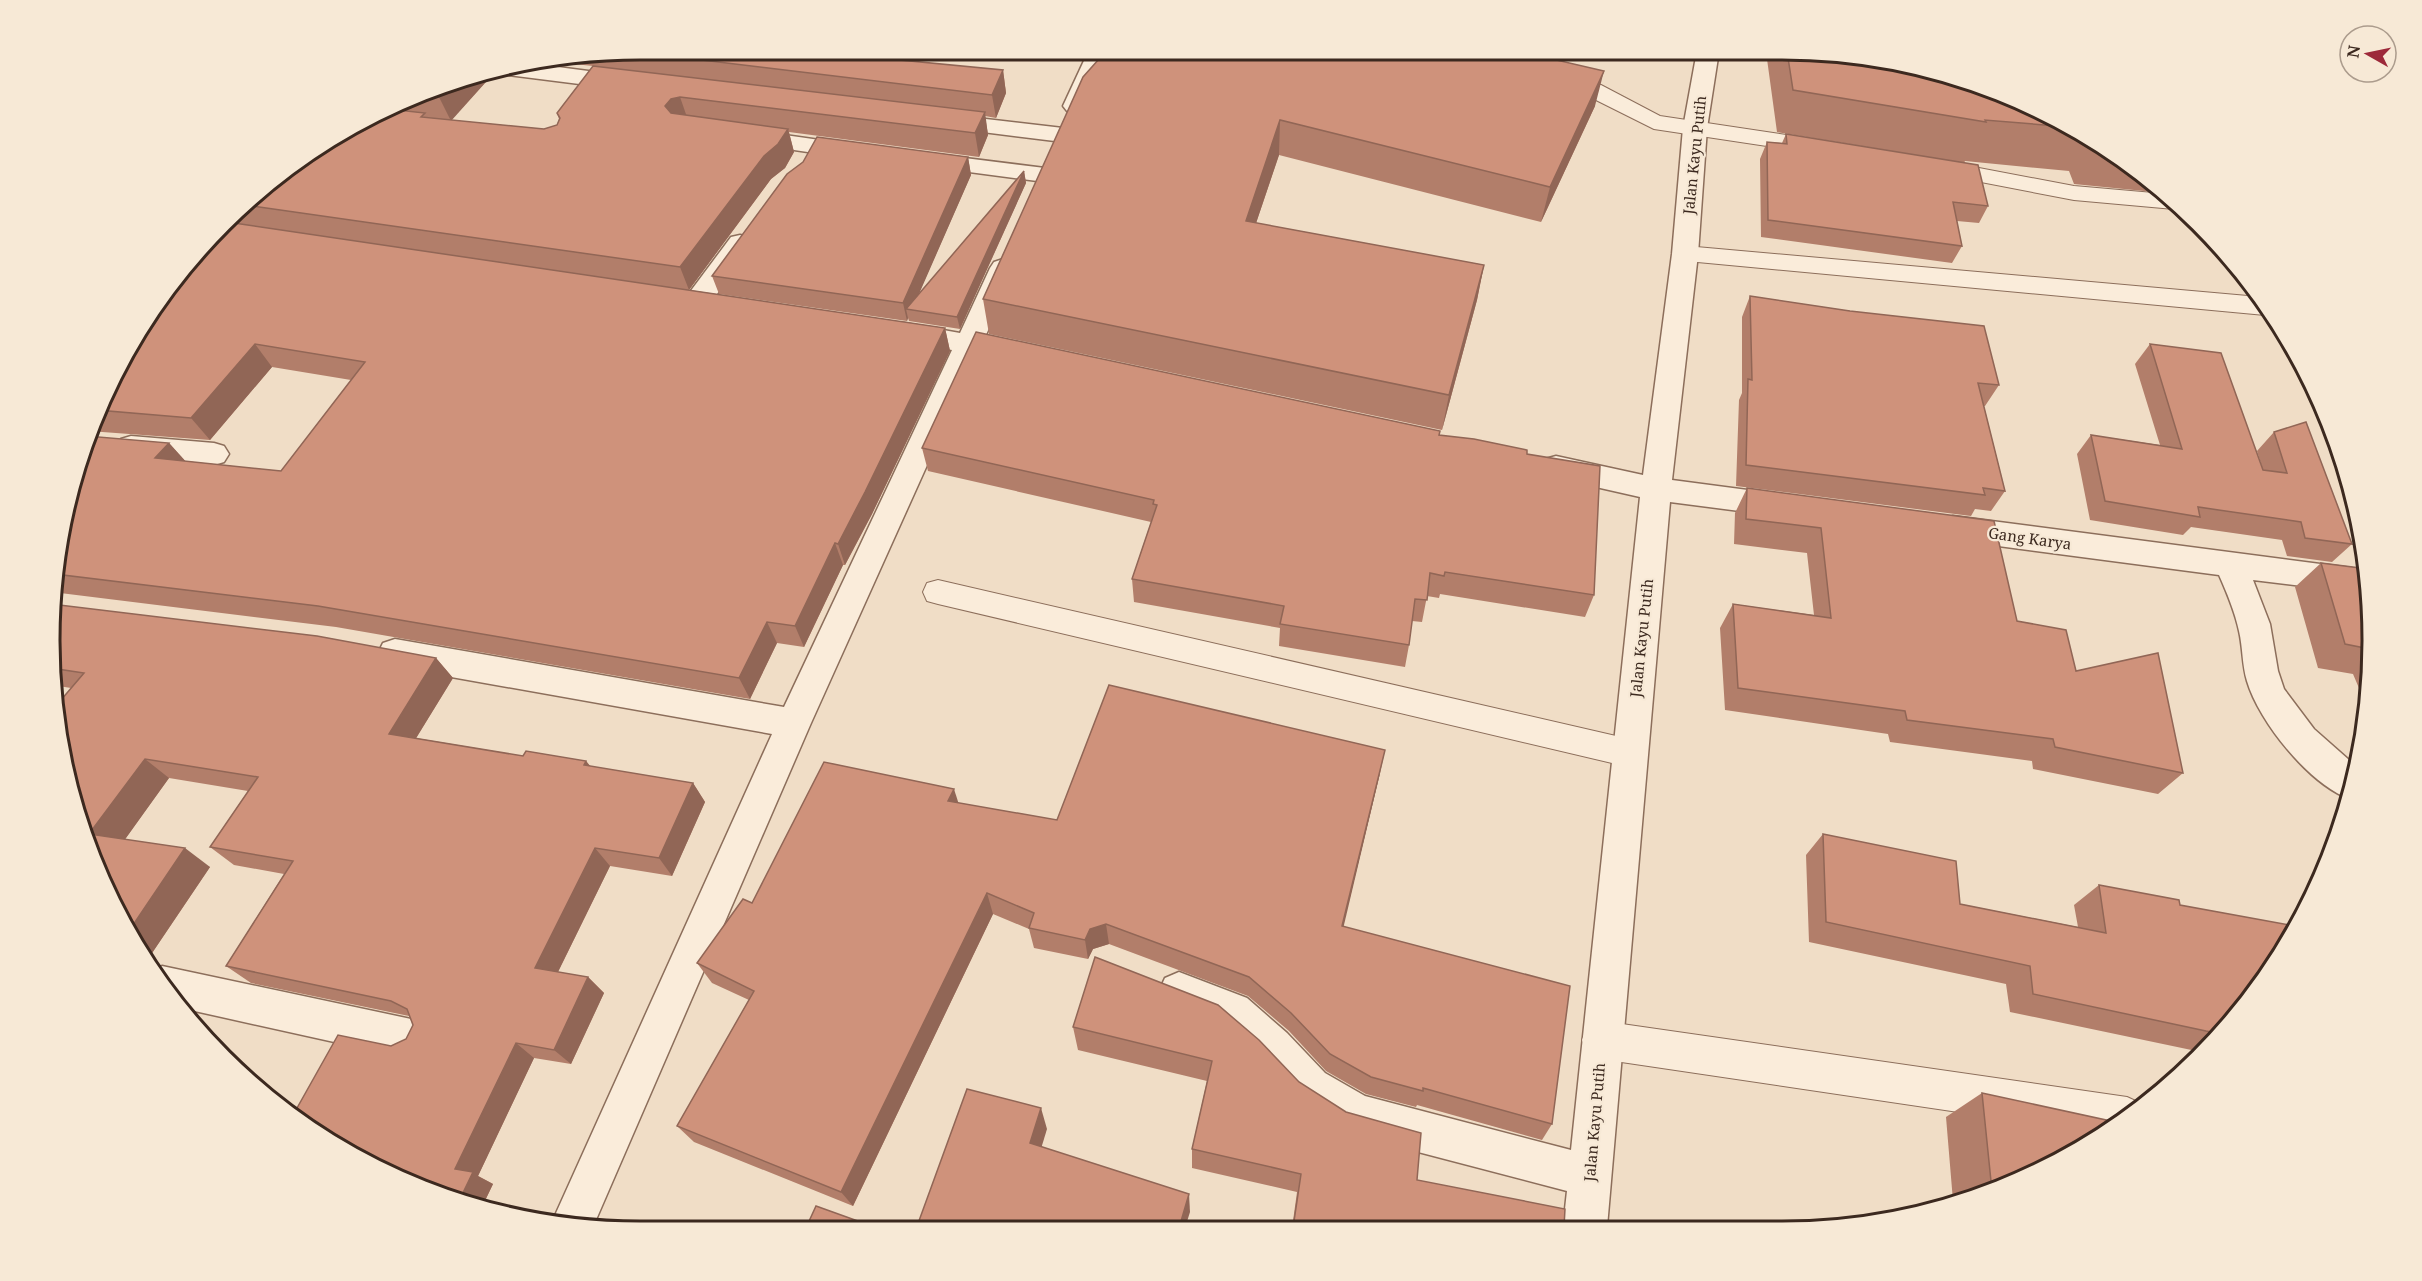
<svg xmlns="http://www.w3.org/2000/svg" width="2422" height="1281" font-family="'Noto Serif',serif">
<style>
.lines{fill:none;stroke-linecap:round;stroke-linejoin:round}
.service-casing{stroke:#8c6e5b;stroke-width:2}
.minor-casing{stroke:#8c6e5b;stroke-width:3}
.service{fill:#faecda;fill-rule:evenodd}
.minor{fill:#faecda;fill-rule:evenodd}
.wall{fill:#b27e6a}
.shaded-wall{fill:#916656}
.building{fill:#cf927b;stroke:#916656;stroke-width:1.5}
.labels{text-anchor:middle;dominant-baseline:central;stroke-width:4.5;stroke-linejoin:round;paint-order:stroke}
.street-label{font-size:15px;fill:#3c291f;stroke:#f7e9d6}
.rim{fill:none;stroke:#3c291f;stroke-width:3}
</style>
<rect width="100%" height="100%" fill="#f0ddc6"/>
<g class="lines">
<defs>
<g id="service">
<polygon points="1557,75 1601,85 1660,116 1826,141 1834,143 1838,148 1834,153 1826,155 1654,129 1586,95 1549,87 1546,82 1549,77"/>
<polygon points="1937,160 2074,186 2165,194 2180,208 2174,209 2074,200 1929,172 1925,167 1929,162"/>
<polygon points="1685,246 2259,297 2270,313 2265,315 1676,260 1673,254 1676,248"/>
<polygon points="938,580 1629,739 1641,743 1646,753 1641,763 1629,767 938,604 927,601 923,592 927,583"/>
<polygon points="1601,1021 2127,1097 2142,1104 2106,1134 1601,1059 1587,1053 1582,1040 1587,1027"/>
</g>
<g id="minor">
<polygon points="1089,50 1111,50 1083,111 1075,113 1067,111 1063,106"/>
<polygon points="1697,51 1719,51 1707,128 1698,254 1672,480 1786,495 1797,498 1801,506 1797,514 1786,517 1670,502 1607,1227 1563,1227 1567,1191 1357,1136 1342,1130 1297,1101 1259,1061 1219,1026 1165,1004 1159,991 1165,978 1179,972 1247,998 1287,1033 1325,1073 1365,1096 1571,1150 1640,497 1556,478 1545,475 1541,467 1545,459 1556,456 1643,475 1672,254 1683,128"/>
<polygon points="519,62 627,76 635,78 639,83 635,88 627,90 501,74 492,70"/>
<polygon points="943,114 1063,128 1071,130 1075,135 1071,140 1063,142 935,126 931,121 935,116"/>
<polygon points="749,130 855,145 864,147 867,152 864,157 855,159 741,142 737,137 741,132"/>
<polygon points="925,153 1045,168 1054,170 1057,175 1054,180 1045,182 916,165 913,160 916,155"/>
<polygon points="740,235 749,237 753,243 749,249 707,308 697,311 687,308 684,302 687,296 731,237"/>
<polygon points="1003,259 1012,262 1016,268 985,337 1026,345 1030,352 1026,359 1016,362 977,354 811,723 592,1229 552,1222 772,734 395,667 383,663 378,653 383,643 395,639 784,707 952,350 894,339 890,332 894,325 904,323 960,333 990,268 994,262"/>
<polygon points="131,436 214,443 224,446 229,454 224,462 214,465 131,458 121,455 116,447 121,439"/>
<path d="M1953,516L2351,568L2362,571L2367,580L2362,589L2351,592L2253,580L2270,624L2278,671L2284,689L2314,729L2357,767L2350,799C2310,785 2259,722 2247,681C2242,665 2243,648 2239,631C2235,612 2227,593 2219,575L1953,540L1942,536L1938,528L1942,520Z"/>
<polygon points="162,966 411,1019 425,1025 431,1039 425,1053 411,1059 181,1008 151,971"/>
</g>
</defs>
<use href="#service" class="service-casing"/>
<use href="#minor" class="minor-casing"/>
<use href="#service" class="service"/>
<use href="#minor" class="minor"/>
</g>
<g class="wall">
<polygon points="640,50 913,50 907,61 1003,70 1006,93 996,118 985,116 988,135 979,157 789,132 794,152 785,168 771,179 689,290 521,265 945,328 950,351 872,514 845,565 843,565 804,647 777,643 750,699 336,627 52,592 70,488 169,443 185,461 281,471 351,380 272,367 210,440 89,431 95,414 149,312 196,251 280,172 345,129 450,81 492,70 494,73 451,120 544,129 557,125 559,119 557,113 593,66 535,60"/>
<polygon points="1770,51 1820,51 2043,111 2142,172 2164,193 2074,184 2069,171 1965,161 1964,163 1777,132 1767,59"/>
<polygon points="1083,77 1595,106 1541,222 1279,155 1256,223 1484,265 1477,300 1442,430 989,334 983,299"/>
<polygon points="1786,134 1988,206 1979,223 1957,221 1962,246 1952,263 1761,237 1760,159 1767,142 1782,143"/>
<polygon points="968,157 971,175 918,295 1024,171 1026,183 960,329 909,321 908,318 907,321 719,294 712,276"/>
<polygon points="1750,296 1850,311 1999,385 1985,406 1984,406 2005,491 1991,511 1975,509 1971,516 1736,486 1739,400 1742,393 1742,317"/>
<polygon points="2150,344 2262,467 2257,451 2274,432 2352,544 2332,562 2287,556 2282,540 2191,527 2183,535 2090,520 2077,454 2091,435 2160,445 2135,364"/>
<polygon points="1439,435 1527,454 1594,595 1585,617 1440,594 1439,598 1427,596 1422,622 1412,621 1409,645 1405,667 1279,646 1280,628 1134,602 1132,579 1151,522 928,471 922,448"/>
<polygon points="1747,488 2017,621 2076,671 2183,773 2158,794 2033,769 2032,761 1890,742 1888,734 1725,710 1720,628 1733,604 1814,615 1807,553 1734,544 1735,513"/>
<polygon points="2321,563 2368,569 2371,680 2367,707 2353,674 2318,668 2295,587"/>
<polygon points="51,604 436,658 453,678 416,738 523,756 586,761 591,767 693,783 705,802 672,876 610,866 558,972 588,977 604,993 571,1064 534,1058 478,1176 493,1184 481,1209 379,1170 391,1046 406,1039 413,1025 409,1016 251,983 226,966 284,874 234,865 210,847 248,791 169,778 125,839 210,867 146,962 95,867 71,688 52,685 51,680"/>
<polygon points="1380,773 1343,926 1552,1124 1542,1140 1417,1105 1416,1107 1366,1094 1326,1071 1289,1031 1248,996 1109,944 1093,949 1088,959 1034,948 1029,929 993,914 853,1206 694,1142 677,1126 749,1000 712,983 697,963 752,903 958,803 1057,820"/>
<polygon points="1823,834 1960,904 2078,927 2074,905 2099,885 2180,905 2226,1030 2201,1052 2010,1012 2006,984 1809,942 1806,855"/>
<polygon points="1073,1027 1299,1082 1417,1180 1564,1227 1292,1228 1297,1192 1192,1168 1192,1149 1207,1081 1078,1050"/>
<polygon points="1982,1093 2007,1187 1953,1201 1946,1117"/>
</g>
<g class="shaded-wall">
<polygon points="896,50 913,50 895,82 890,59"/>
<polygon points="492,70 494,73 451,121 439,97 456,79"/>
<polygon points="1003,70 1006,93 996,118 992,95"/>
<polygon points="1604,71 1595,106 1541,222 1550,187"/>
<polygon points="680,97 688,120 679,122 665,106 671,99"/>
<polygon points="985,112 988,135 979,157 975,133"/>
<polygon points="1280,120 1279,155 1245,256 1246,221"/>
<polygon points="788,129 794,152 785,168 771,179 689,290 680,267 764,156"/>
<polygon points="968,157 971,175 912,310 906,309 908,318 907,321 903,303"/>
<polygon points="1024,171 1026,183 960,329 957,317"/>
<polygon points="1484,265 1477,300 1442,430 1449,395"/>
<polygon points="945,328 950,351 872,514 845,565 838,544"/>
<polygon points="255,344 272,367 210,440 191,418"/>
<polygon points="169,443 189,465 155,458"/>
<polygon points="835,543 843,565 804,647 795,626"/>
<polygon points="767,622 777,643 750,699 739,678"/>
<polygon points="436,658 453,678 407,753 389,734"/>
<polygon points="1385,750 1380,773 1339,946 1342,926"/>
<polygon points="145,759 169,778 116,852 89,834"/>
<polygon points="586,761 601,780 584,765"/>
<polygon points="693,783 705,802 672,876 659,858"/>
<polygon points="954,789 961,811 948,801"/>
<polygon points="185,848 210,867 146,962 129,931"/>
<polygon points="595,848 610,866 552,984 535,968"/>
<polygon points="987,893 993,914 853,1206 841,1192"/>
<polygon points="1106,924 1109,944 1093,949 1088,959 1085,940 1090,929"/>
<polygon points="588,977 604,993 571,1064 554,1050"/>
<polygon points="516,1043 534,1058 478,1176 493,1184 481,1209 459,1201 455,1169"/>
<polygon points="1041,1108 1047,1129 1037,1162 1030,1143"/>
<polygon points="1189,1194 1190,1212 1185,1228 1179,1228"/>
</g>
<g class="building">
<polygon points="640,50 896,50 890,59 1003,70 992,95 627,51"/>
<polygon points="1107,50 1513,50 1604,71 1550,187 1280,120 1246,221 1484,265 1449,395 983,299 1083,77"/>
<polygon points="1787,51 1820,51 1935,70 2043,111 2069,127 1985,120 1986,122 1793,90"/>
<polygon points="593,66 985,112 975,133 680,97 671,99 665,106 671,113 788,129 778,144 764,156 680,267 245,205 280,172 345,129 388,109 425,113 421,117 544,129 557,125 560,118 557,113"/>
<polygon points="456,79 439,97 419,95 450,81"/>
<polygon points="1786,134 1978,165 1988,206 1953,202 1962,246 1768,220 1767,142 1787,144"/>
<polygon points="817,137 968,157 903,303 712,276 787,174 803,162"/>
<polygon points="1024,171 957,317 906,309"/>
<polygon points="227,222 945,328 865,492 838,544 835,543 795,626 767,622 739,678 318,606 55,574 70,488 87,436 169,443 155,458 281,471 365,362 255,344 191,418 97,410 149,312 196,251"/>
<polygon points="1750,296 1850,311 1984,326 1999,385 1978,383 2005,491 1983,488 1985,495 1746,465 1748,379 1752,380"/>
<polygon points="976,332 1440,431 1439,435 1474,439 1527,450 1527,454 1600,466 1594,595 1445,572 1444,576 1430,573 1427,600 1415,599 1409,645 1280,624 1284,606 1132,579 1157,505 1153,504 1154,500 922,448"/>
<polygon points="2150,344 2221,353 2263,470 2287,473 2274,432 2306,422 2352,544 2305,538 2301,522 2198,507 2200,517 2105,501 2091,435 2182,449"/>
<polygon points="1747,488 1994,521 2017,621 2066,630 2076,671 2158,653 2183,773 2055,747 2053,739 1907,720 1905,711 1738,688 1733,604 1831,618 1821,528 1746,519"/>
<polygon points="2321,563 2368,569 2370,649 2345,644"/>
<polygon points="51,604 317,636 436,658 389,734 523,756 526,751 586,761 584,765 693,783 659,858 595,848 535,968 588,977 554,1050 516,1043 455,1169 473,1172 459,1201 379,1170 292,1117 338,1035 391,1046 406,1039 413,1025 407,1009 391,1001 226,966 293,861 210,847 258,777 145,759 89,834 185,848 129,931 95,867 70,793 55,707 84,673 51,668"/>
<polygon points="1109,685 1385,750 1342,926 1570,986 1552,1124 1423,1088 1423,1091 1371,1077 1330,1054 1291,1013 1249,977 1106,924 1090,929 1085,940 1029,928 1034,913 987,893 841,1192 677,1126 754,991 697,963 743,899 752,903 824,762 954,789 948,801 1057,820"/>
<polygon points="1823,834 1956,861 1960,904 2106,933 2099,885 2179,900 2180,905 2295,926 2226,1030 2222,1034 2206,1031 2033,994 2030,966 1826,922"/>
<polygon points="1095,957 1218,1005 1259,1040 1299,1082 1346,1112 1421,1133 1417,1180 1565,1209 1564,1227 1293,1228 1301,1174 1192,1149 1212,1061 1073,1027"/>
<polygon points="967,1089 1041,1108 1030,1143 1189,1194 1179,1228 916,1229"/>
<polygon points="1982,1093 2120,1123 2110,1132 2007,1187 1992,1191"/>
<polygon points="816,1206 880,1229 805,1230"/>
</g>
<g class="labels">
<g class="street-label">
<text transform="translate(1694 155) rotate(-84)">Jalan Kayu Putih</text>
<text transform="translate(2030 538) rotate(8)">Gang Karya</text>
<text transform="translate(1641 638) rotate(-84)">Jalan Kayu Putih</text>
<text transform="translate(1594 1122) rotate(-85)">Jalan Kayu Putih</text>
</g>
</g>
<path d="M0 0H2422V1281H0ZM640 60H1782A580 580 0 0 1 2362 640V641A580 580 0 0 1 1782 1221H640A580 580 0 0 1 60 641V640A580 580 0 0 1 640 60Z" fill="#f7e9d6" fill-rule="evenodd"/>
<path class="rim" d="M640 60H1782A580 580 0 0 1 2362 640V641A580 580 0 0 1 1782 1221H640A580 580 0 0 1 60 641V640A580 580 0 0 1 640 60Z"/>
<g transform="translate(2368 54) rotate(279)"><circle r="28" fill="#f7e9d6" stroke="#ac9c8d" stroke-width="1.5"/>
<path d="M0-4.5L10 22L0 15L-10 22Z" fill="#9d293a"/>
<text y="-9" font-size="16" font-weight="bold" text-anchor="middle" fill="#3c291f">N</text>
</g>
</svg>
